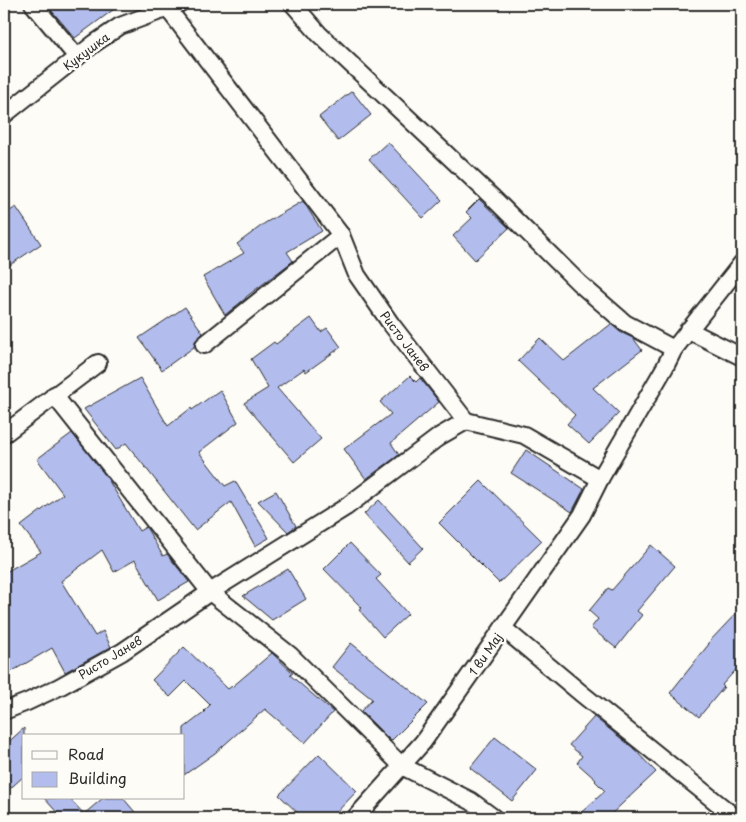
<svg xmlns="http://www.w3.org/2000/svg" width="746" height="822" font-family="'Playpen Sans',sans-serif">
<style>
.building{fill:#b2bdee;stroke:#2b2b2b}
.lines{fill:none;stroke-linecap:round;stroke-linejoin:round}
.street-casing{stroke:#2b2b2b;stroke-width:20}
.street{stroke:#fdfcf7;stroke-width:16}
.labels{text-anchor:middle;dominant-baseline:central;stroke-width:5;stroke-linejoin:round;paint-order:stroke}
.street-label{font-size:12px;fill:#2b2b2b;stroke:#fdfcf7}
</style>
<rect width="100%" height="100%" fill="#fdfcf7"/>
<filter id="ink" filterUnits="userSpaceOnUse"><feTurbulence type="fractalNoise" baseFrequency=".02" numOctaves="2"/><feDisplacementMap in="SourceGraphic" scale="10" xChannelSelector="R" yChannelSelector="G"/><feConvolveMatrix kernelMatrix="1 2 1 2 8 2 1 2 1" color-interpolation-filters="sRGB"/></filter>
<g filter="url(#ink)">
<g class="building">
<polygon points="46,4 121,4 75,38"/>
<polygon points="352,91 371,115 338,141 319,117"/>
<polygon points="388,142 442,200 423,218 369,159"/>
<polygon points="479,199 509,228 475,260 453,236 472,218 466,212"/>
<polygon points="303,201 322,231 287,252 293,261 246,297 246,298 225,315 203,277 244,253 237,244 265,223"/>
<polygon points="16,207 41,244 4,269 4,215"/>
<polygon points="185,307 203,333 195,341 194,347 162,370 139,338"/>
<polygon points="311,318 321,332 327,328 341,347 306,372 304,369 277,388 321,439 294,462 244,403 268,388 251,359 274,342 276,344"/>
<polygon points="611,324 620,332 633,338 642,350 593,388 619,413 589,444 567,424 575,415 518,361 540,338 564,361"/>
<polygon points="410,376 416,382 420,378 439,402 391,443 399,455 366,479 344,449 391,414 380,402"/>
<polygon points="140,378 168,426 191,408 192,410 220,390 238,422 199,452 225,486 235,481 269,538 255,546 231,502 195,530 126,443 116,450 84,409"/>
<polygon points="72,433 106,476 139,531 146,527 163,556 167,554 189,582 158,600 135,560 114,572 102,550 61,581 95,636 103,631 111,647 65,672 52,648 4,676 4,573 41,552 21,526 63,494 37,459"/>
<polygon points="526,450 584,489 572,512 511,473"/>
<polygon points="481,481 542,541 499,583 439,523"/>
<polygon points="276,491 296,526 288,532 258,501"/>
<polygon points="379,500 423,548 408,562 364,514"/>
<polygon points="350,543 381,575 376,579 408,614 383,637 359,610 362,608 324,569"/>
<polygon points="651,545 675,566 637,611 642,615 616,648 591,628 598,619 589,611 608,588 612,590"/>
<polygon points="288,569 306,599 272,620 243,596"/>
<polygon points="742,607 742,663 722,685 724,687 699,717 670,693 709,644 708,643"/>
<polygon points="351,643 428,704 391,741 361,711 372,699 332,667"/>
<polygon points="184,647 228,689 232,686 232,687 272,653 293,673 290,675 333,712 305,743 265,709 215,753 184,775 184,728 205,712 204,711 210,705 186,681 170,697 152,680"/>
<polygon points="594,717 632,747 656,772 607,818 575,818 605,791 595,781 596,780 577,763 582,756 569,745"/>
<polygon points="24,728 24,776 4,794 4,746"/>
<polygon points="495,737 537,770 512,801 470,768"/>
<polygon points="319,754 357,791 331,818 303,818 279,795"/>
<polygon points="44,798 69,798 84,814 103,798 123,798 140,818 62,818"/>
</g>
<g class="lines">
<defs>
<g id="street">
<polyline points="33,4 77,57"/>
<polyline points="293,4 319,34 493,198 579,283 625,323 674,349"/>
<polyline points="4,115 95,43 120,26 179,4"/>
<polyline points="688,330 742,357"/>
<polyline points="204,345 341,235"/>
<polyline points="54,395 210,592 290,655 402,766 471,801 494,818"/>
<polyline points="466,421 524,435 600,479"/>
<polyline points="4,434 98,363"/>
<polyline points="503,628 582,694 736,818"/>
<polyline points="4,711 27,702 59,687 122,652 210,592 346,507 440,436 466,421 391,324 357,275 341,235 168,9"/>
<polyline points="355,818 423,742 582,515 600,479 665,367 674,349 742,263"/>
</g>
</defs>
<use href="#street" class="street-casing"/>
<use href="#street" class="street"/>
</g>
</g>
<g class="labels">
<g class="street-label">
<text transform="translate(86 51) rotate(-37)">Кукушка</text>
<text transform="translate(405 341) rotate(53)">Ристо Јанев</text>
<text transform="translate(485 654) rotate(-55)">1 ви Мај</text>
<text transform="translate(110 657) rotate(-31)">Ристо Јанев</text>
</g>
</g>
<rect width="746" height="822" fill="none" stroke="#fdfcf7" stroke-width="20"/>
<rect x="10" y="10" width="726" height="802" fill="none" stroke="#2b2b2b" stroke-width="2" filter="url(#ink)"/>
<rect x="22" y="734" width="162" height="65" fill="#fdfcf7" stroke="#a9a8a5"/>
<rect x="32" y="751" width="25" height="8" fill="#fdfcf7" stroke="#a9a8a5"/>
<text x="68" y="760" font-size="15" fill="#2b2b2b">Road</text>
<rect x="32" y="772" width="25" height="15" fill="#b2bdee" stroke="#a9a8a5"/>
<text x="68" y="784" font-size="15" fill="#2b2b2b">Building</text>
</svg>
